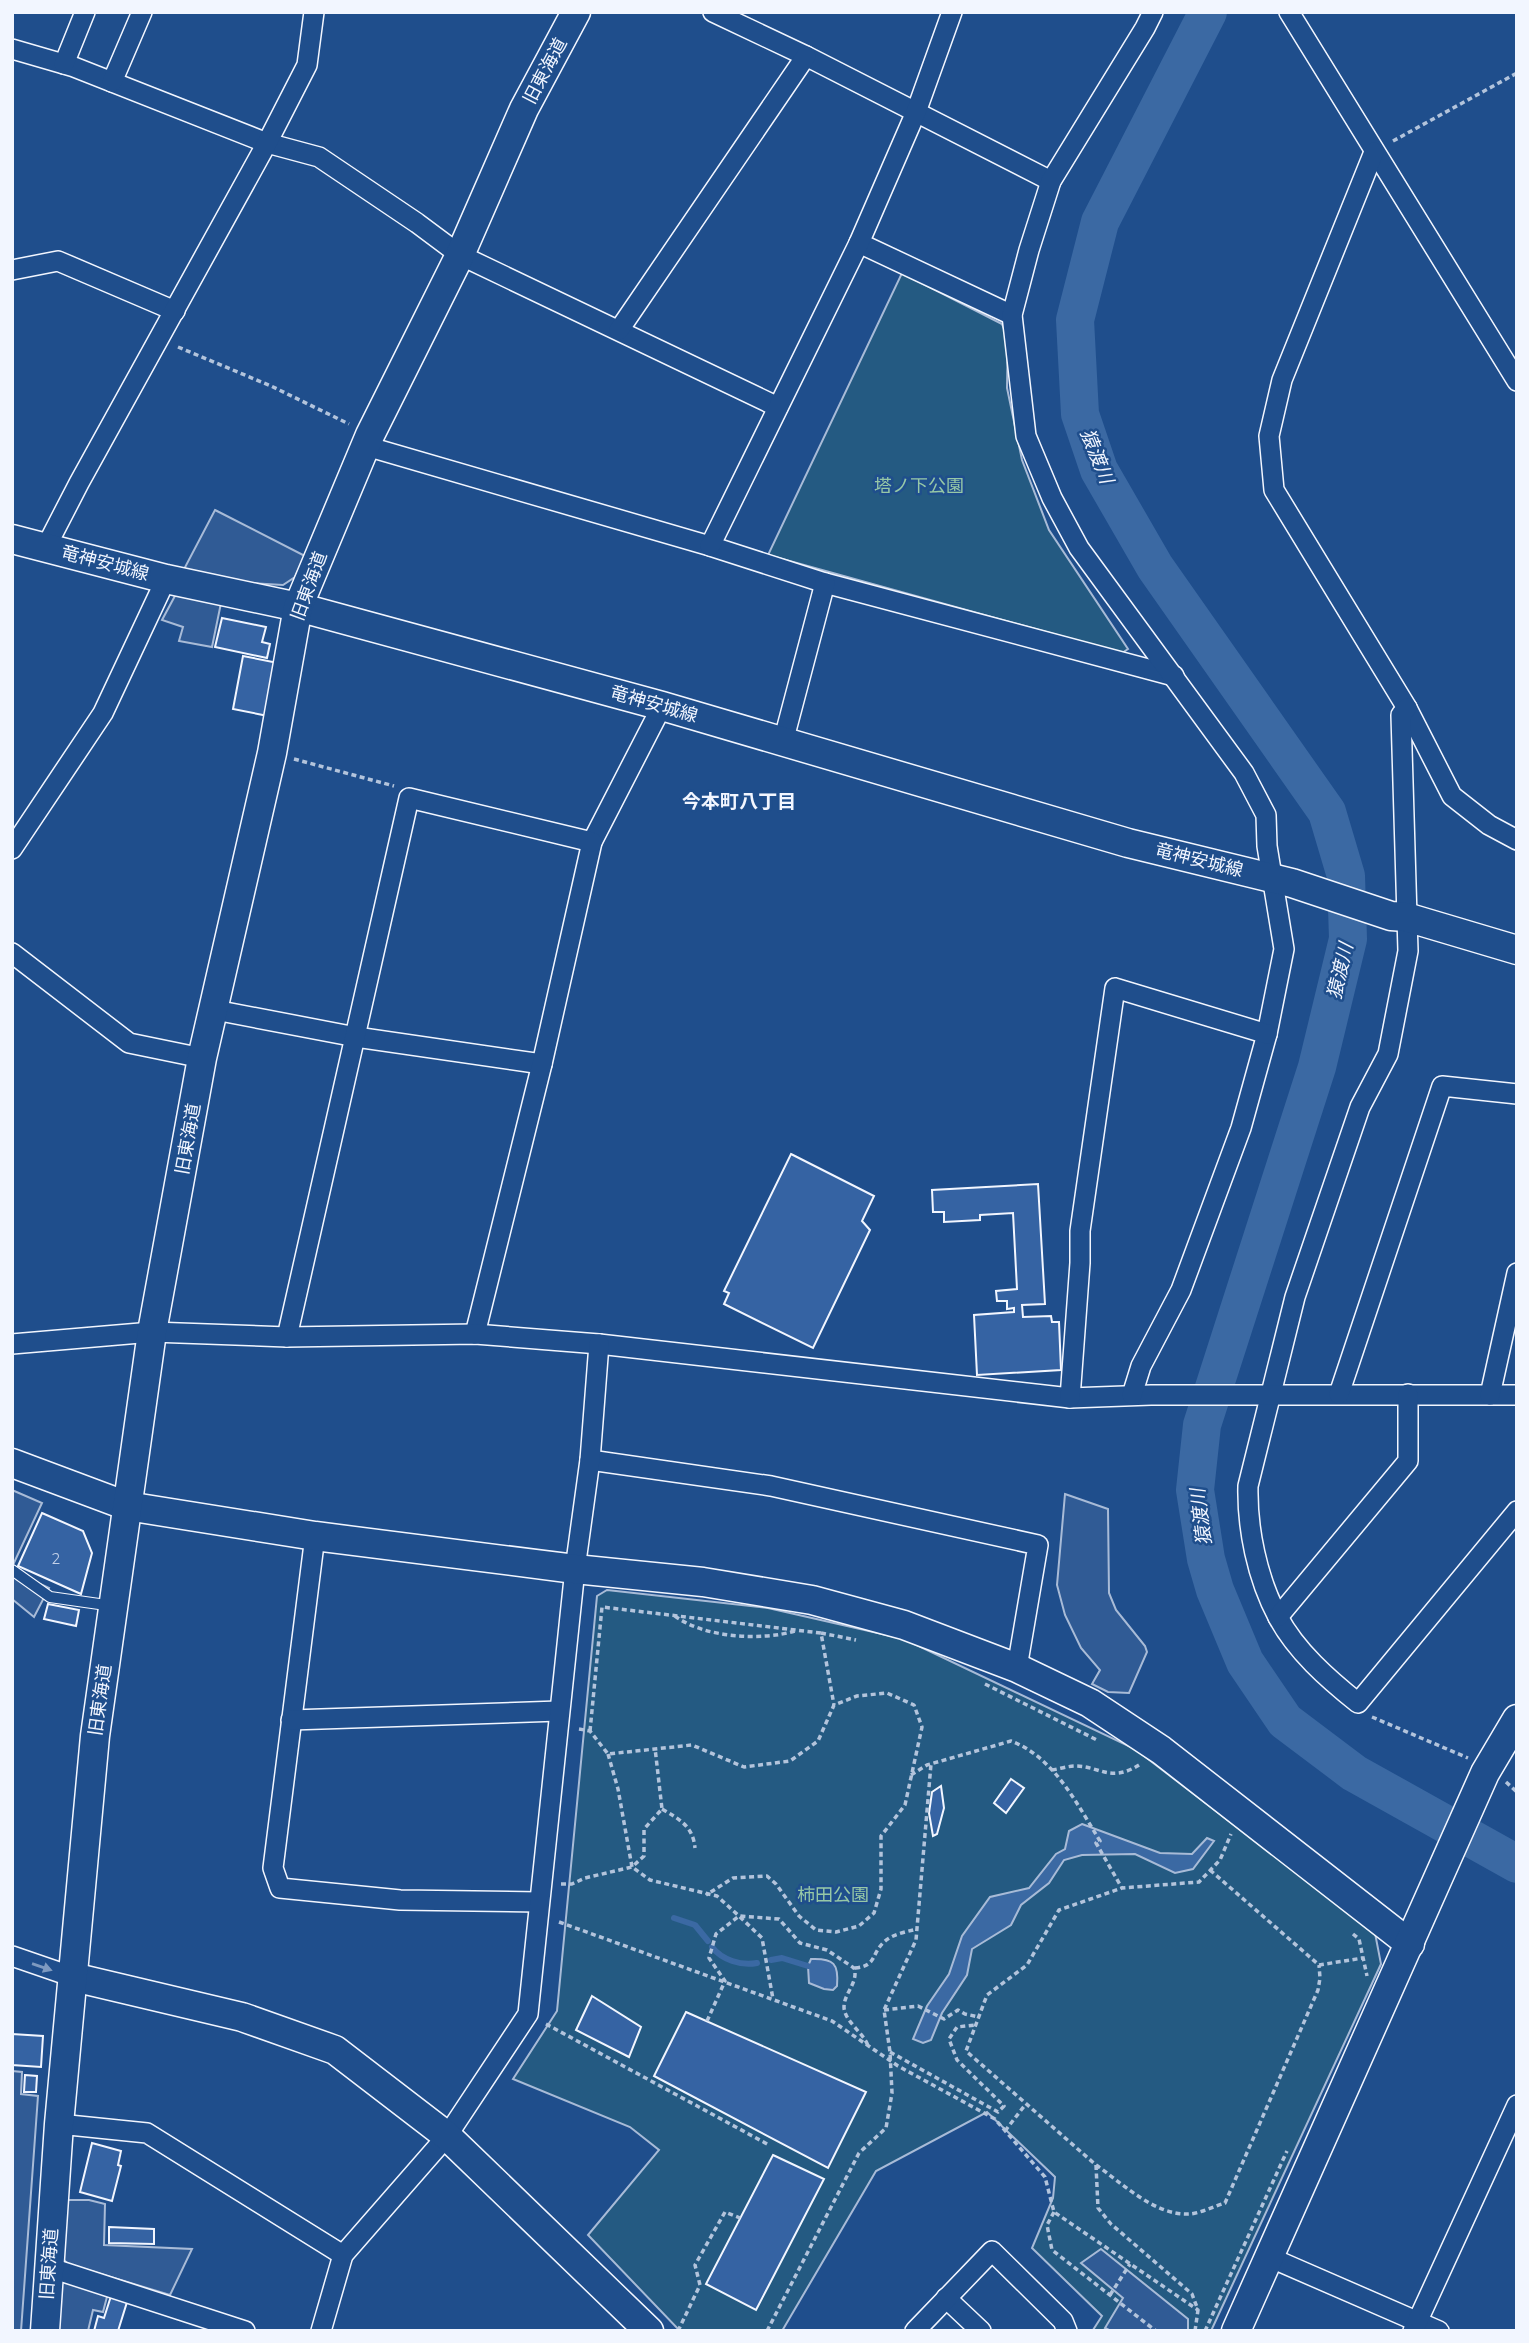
<svg xmlns="http://www.w3.org/2000/svg" width="1529" height="2343" font-family="Montserrat,'Noto Sans JP',sans-serif">
<style>
.green{fill:#245a82;stroke:#a8bbd7;stroke-width:2}
.parking{fill:#305b95;stroke:#a8bbd7;stroke-width:2}
.water{fill:#3b69a3;stroke:#a8bbd7;stroke-width:2}
.lines{fill:none;stroke-linecap:round;stroke-linejoin:round}
.stream{stroke:#3b69a3;stroke-width:6}
.river{stroke:#3b69a3;stroke-width:38}
.building{fill:#3563a3;stroke:#f2f6ff;stroke-width:2}
.lane-casing{stroke:#f2f6ff;stroke-width:12}
.street-casing{stroke:#f2f6ff;stroke-width:22}
.secondary-casing{stroke:#f2f6ff;stroke-width:31}
.path{stroke:#b3c4dc;stroke-width:3.5;stroke-dasharray:5 3.5;stroke-linecap:butt}
.lane{stroke:#1f4e8c;stroke-width:10}
.street{stroke:#1f4e8c;stroke-width:19}
.secondary{stroke:#1f4e8c;stroke-width:28}
.oneway{fill:#7e9ac0}
.labels{text-anchor:middle;dominant-baseline:central;stroke-width:5;stroke-linejoin:round;paint-order:stroke}
.number-label{font-size:14px;fill:#c3d1e8}
.street-label{font-size:18px;fill:#f2f6ff;stroke:#1f4e8c}
.park-label{font-size:18px;fill:#97c8a6;stroke:#1f4e8c}
.water-label{font-size:19px;font-style:italic;fill:#f2f6ff;stroke:#1f4e8c}
.neighbourhood-label{font-size:19px;font-weight:bold;fill:#f2f6ff;stroke:#1f4e8c}
</style>
<rect width="100%" height="100%" fill="#1f4e8c"/>
<g class="green">
<polygon points="902,273 1002,324 1008,338 1007,388 1022,460 1049,530 1128,649 1122,653 768,555"/>
<polygon points="607,1590 768,1608 904,1639 1135,1749 1375,1933 1381,1964 1211,2331 1093,2330 1102,2316 1032,2248 1053,2198 1055,2177 987,2112 876,2171 782,2331 680,2331 588,2235 659,2150 630,2127 513,2079 557,2011 597,1596"/>
</g>
<g class="parking">
<polygon points="215,510 305,556 295,577 283,585 215,581 182,573"/>
<polygon points="176,594 221,603 212,647 179,641 183,627 162,620"/>
<polygon points="12,1490 42,1503 12,1567"/>
<polygon points="1065,1494 1108,1509 1109,1593 1116,1610 1145,1646 1147,1652 1129,1693 1108,1692 1092,1684 1100,1670 1081,1648 1065,1615 1057,1585"/>
<polygon points="12,1571 49,1588 34,1617 12,1599"/>
<polygon points="12,2071 22,2072 21,2094 38,2096 21,2331 12,2331"/>
<polygon points="66,2200 89,2200 105,2204 104,2245 192,2249 170,2295 68,2264 60,2256"/>
<polygon points="1101,2249 1188,2319 1188,2331 1111,2331 1105,2328 1123,2298 1081,2263"/>
<polygon points="65,2280 108,2293 103,2312 93,2310 88,2331 54,2331 58,2284"/>
</g>
<g class="water">
<polygon points="1082,1824 1160,1853 1192,1854 1207,1838 1214,1841 1193,1869 1175,1873 1135,1854 1082,1855 1064,1860 1049,1883 1021,1905 1011,1925 972,1949 967,1975 942,2013 931,2040 923,2043 913,2039 927,2006 949,1974 962,1936 990,1897 1029,1888 1056,1854 1065,1849 1069,1831"/>
<path d="M811,1959C834,1958 839,1964 837,1986L833,1990L824,1989L809,1983L808,1966Z"/>
</g>
<g class="lines">
<g class="stream">
<polyline points="674,1918 695,1925 708,1941"/>
<path d="M712,1947C722,1960 741,1966 757,1963"/>
<polyline points="771,1960 782,1958 808,1966"/>
</g>
<polyline class="river" points="1208,12 1100,222 1075,320 1080,414 1099,470 1155,567 1327,812 1346,876 1348,939 1317,1067 1202,1425 1195,1490 1206,1559 1215,1590 1245,1662 1285,1721 1354,1773 1517,1864"/>
</g>
<g class="building">
<polygon points="222,618 266,627 262,642 270,644 267,658 215,647"/>
<polygon points="243,656 278,663 268,716 233,709"/>
<polygon points="791,1154 874,1196 862,1221 870,1230 813,1348 724,1304 729,1293 724,1291"/>
<polygon points="1038,1184 1045,1304 1022,1305 1023,1317 1051,1316 1052,1322 1059,1322 1061,1370 977,1375 974,1315 1014,1312 1014,1308 1007,1309 1007,1301 997,1301 996,1291 1017,1289 1013,1213 980,1215 980,1220 944,1222 944,1212 933,1212 932,1190"/>
<polygon points="42,1513 83,1531 92,1553 81,1594 18,1566"/>
<polygon points="48,1604 79,1610 76,1626 44,1619"/>
<polygon points="1011,1779 1024,1788 1006,1813 994,1803"/>
<polygon points="941,1786 944,1808 937,1834 933,1836 929,1813 932,1792"/>
<polygon points="592,1996 641,2027 629,2057 576,2030"/>
<polygon points="686,2012 866,2092 828,2168 654,2076"/>
<polygon points="12,2034 43,2036 41,2067 12,2065"/>
<polygon points="25,2075 37,2076 36,2092 24,2092"/>
<polygon points="92,2143 121,2151 118,2165 121,2166 112,2201 80,2192"/>
<polygon points="773,2155 824,2179 756,2310 706,2284"/>
<polygon points="109,2227 154,2229 154,2244 109,2243"/>
<polygon points="111,2296 127,2302 118,2331 94,2331 98,2316 104,2318"/>
</g>
<g class="lines">
<defs>
<polyline id="lane" points="12,1570 50,1597 113,1606"/>
<g id="street">
<polyline points="713,12 806,56 1051,181"/>
<polyline points="1289,12 1517,381"/>
<polyline points="12,49 74,67 267,143 319,157 417,223 460,255 778,407"/>
<polyline points="64,64 85,12"/>
<polyline points="112,82 142,12"/>
<polyline points="1374,152 1282,380 1269,436 1274,490 1407,708 1452,796 1489,825 1517,840"/>
<polyline points="859,243 1012,315"/>
<polyline points="12,270 58,261 175,311"/>
<polyline points="619,330 806,56"/>
<polyline points="366,446 710,546 825,583 1174,676"/>
<polyline points="710,546 859,243 916,112 952,12"/>
<polyline points="46,547 79,483 267,143 307,65 314,12"/>
<path d="M1407,708L1401,715L1408,951L1388,1054L1360,1107L1295,1297L1248,1486C1247,1528 1257,1578 1278,1617C1296,1651 1328,1679 1358,1703L1517,1511"/>
<polyline points="783,742 825,583"/>
<polyline points="12,849 103,713 166,579"/>
<polyline points="12,953 129,1043 202,1058"/>
<polyline points="215,1010 356,1037 542,1064"/>
<polyline points="475,1334 542,1064 592,842 662,706"/>
<polyline points="287,1337 409,798 592,842"/>
<polyline points="12,1344 152,1332 287,1337 475,1334 599,1344 1070,1398 1151,1395 1517,1395"/>
<polyline points="1339,1394 1442,1086 1517,1094"/>
<polyline points="1132,1395 1141,1366 1181,1290 1241,1128 1267,1034 1284,949 1267,846 1266,815 1244,773 1079,548 1052,498 1026,436 1012,315 1029,250 1051,181 1145,28 1153,12"/>
<polyline points="1490,1395 1517,1273"/>
<polyline points="1070,1398 1080,1263 1080,1231 1115,988 1267,1034"/>
<polyline points="590,1460 771,1486 1038,1545 1017,1668"/>
<polyline points="315,1536 273,1868 280,1888 400,1900 539,1902"/>
<polyline points="1278,1617 1408,1461 1408,1394"/>
<polyline points="291,1720 559,1711"/>
<polyline points="12,1956 73,1977"/>
<polyline points="59,2124 147,2133 343,2255"/>
<polyline points="1269,2257 1439,2331"/>
<polyline points="48,2267 245,2331"/>
<polyline points="946,2298 981,2331"/>
<polyline points="321,2331 343,2255 447,2136 528,2014 575,1569 590,1460 599,1344"/>
<polyline points="915,2331 992,2251 1063,2321 1067,2331"/>
<polyline points="1413,2331 1517,2105"/>
</g>
<g id="secondary">
<polyline points="12,539 166,579 298,607 662,706 1128,843 1292,883 1391,916 1406,917 1517,950"/>
<polyline points="12,1463 127,1506 315,1536 575,1569 703,1582 812,1600 904,1625 1017,1668 1090,1703 1161,1750 1410,1944"/>
<polyline points="73,1977 242,2017 335,2050 447,2136 649,2331"/>
<polyline points="45,2331 59,2124 95,1736 152,1332 202,1058 272,753 298,607 370,435 460,255 524,109 576,12"/>
<polyline points="1236,2331 1485,1773 1517,1719"/>
</g>
</defs>
<use href="#lane" class="lane-casing"/>
<use href="#street" class="street-casing"/>
<use href="#secondary" class="secondary-casing"/>
<g class="path">
<polyline points="1393,141 1517,73"/>
<polyline points="178,347 271,386 349,424"/>
<polyline points="294,759 394,786"/>
<path d="M675,1616C704,1638 762,1641 795,1631"/>
<polyline points="821,1633 856,1640"/>
<polyline points="985,1684 1097,1740"/>
<polyline points="1372,1717 1468,1758"/>
<polyline points="579,1729 590,1731 608,1754 692,1745 744,1767 790,1761 818,1741 834,1705 857,1696 887,1693 914,1705 922,1727 905,1805 881,1836 881,1889 874,1913 859,1926 836,1932 816,1930 799,1916 776,1884 767,1876 733,1878 706,1895"/>
<polyline points="590,1731 602,1607 821,1633 834,1705"/>
<polyline points="608,1754 618,1789 632,1867 644,1856 644,1829 662,1809 655,1748"/>
<path d="M1052,1770C1059,1769 1068,1766 1075,1766C1100,1766 1110,1783 1139,1765"/>
<path d="M911,1775L927,1765L1011,1741C1054,1757 1077,1804 1100,1841L1096,1843L1122,1888"/>
<polyline points="1506,1782 1517,1792"/>
<path d="M662,1809C681,1820 693,1827 695,1848"/>
<polyline points="1210,1870 1319,1965 1363,1958"/>
<polyline points="561,1884 572,1884 585,1878 632,1867 650,1880 717,1896 739,1916 762,1938 773,1999"/>
<polyline points="559,1922 832,2021 898,2066 995,2119 1045,2177 1054,2212 1198,2310"/>
<polyline points="1353,1934 1359,1939 1367,1976"/>
<path d="M855,1968C877,1966 871,1954 884,1942C892,1934 906,1932 917,1929"/>
<polyline points="884,2010 918,2006 944,2019 958,2010 965,2014 979,2017"/>
<path d="M707,2021L725,1981L709,1958L716,1934L739,1916L779,1919L800,1943L827,1950L854,1968C859,1982 844,1993 844,2007C844,2021 864,2033 868,2046"/>
<polyline points="546,2024 769,2145"/>
<polyline points="890,2052 998,2112 1004,2106 957,2060 949,2039 957,2027 975,2025"/>
<polyline points="1005,2131 1025,2105"/>
<path d="M1096,2165C1122,2183 1154,2215 1188,2214C1199,2214 1214,2206 1225,2203L1318,1990L1320,1978L1319,1965"/>
<polyline points="1054,2212 1047,2225 1052,2250 1156,2331"/>
<polyline points="1110,2295 1130,2264"/>
<polyline points="678,2331 700,2285 695,2265 725,2212 740,2218"/>
<polyline points="767,2331 859,2153 886,2128 892,2093 890,2052 884,2010 916,1940 931,1764"/>
<polyline points="1195,2331 1198,2310 1192,2294 1111,2224 1098,2208 1096,2165 966,2051 987,1995 1027,1965 1059,1910 1122,1888 1199,1882 1220,1860 1231,1834"/>
<polyline points="1205,2331 1287,2151"/>
</g>
<use href="#lane" class="lane"/>
<use href="#street" class="street"/>
<use href="#secondary" class="secondary"/>
</g>
<defs><path id="oneway-solid" d="M-6-.8H1V-3.2L6.5 0L1 3.2V.8H-6Z" transform="scale(1.75)"/></defs>
<use class="oneway" href="#oneway-solid" transform="translate(42 1967) rotate(19)"/>
<g class="labels">
<g class="number-label">
<text x="56" y="1559">2</text>
</g>
<g class="street-label">
<text transform="translate(545 71) rotate(-62)">旧東海道</text>
<text transform="translate(105 563) rotate(15)">竜神安城線</text>
<text transform="translate(309 586) rotate(-70)">旧東海道</text>
<text transform="translate(654 704) rotate(16)">竜神安城線</text>
<text transform="translate(1199 860) rotate(14)">竜神安城線</text>
<text transform="translate(188 1139) rotate(-80)">旧東海道</text>
<text transform="translate(100 1700) rotate(-82)">旧東海道</text>
<text transform="translate(49 2264) rotate(-86)">旧東海道</text>
</g>
<g class="park-label">
<text x="919" y="486">塔ノ下公園</text>
<text x="833" y="1895">柿田公園</text>
</g>
<g class="water-label">
<text transform="translate(1097 456) rotate(68)">猿渡川</text>
<text transform="translate(1340 971) rotate(-77)">猿渡川</text>
<text transform="translate(1201 1517) rotate(-97)">猿渡川</text>
</g>
<g class="neighbourhood-label">
<text x="739" y="801">今本町八丁目</text>
</g>
</g>
<rect width="1529" height="2343" fill="none" stroke="#f2f6ff" stroke-width="28"/>
</svg>
